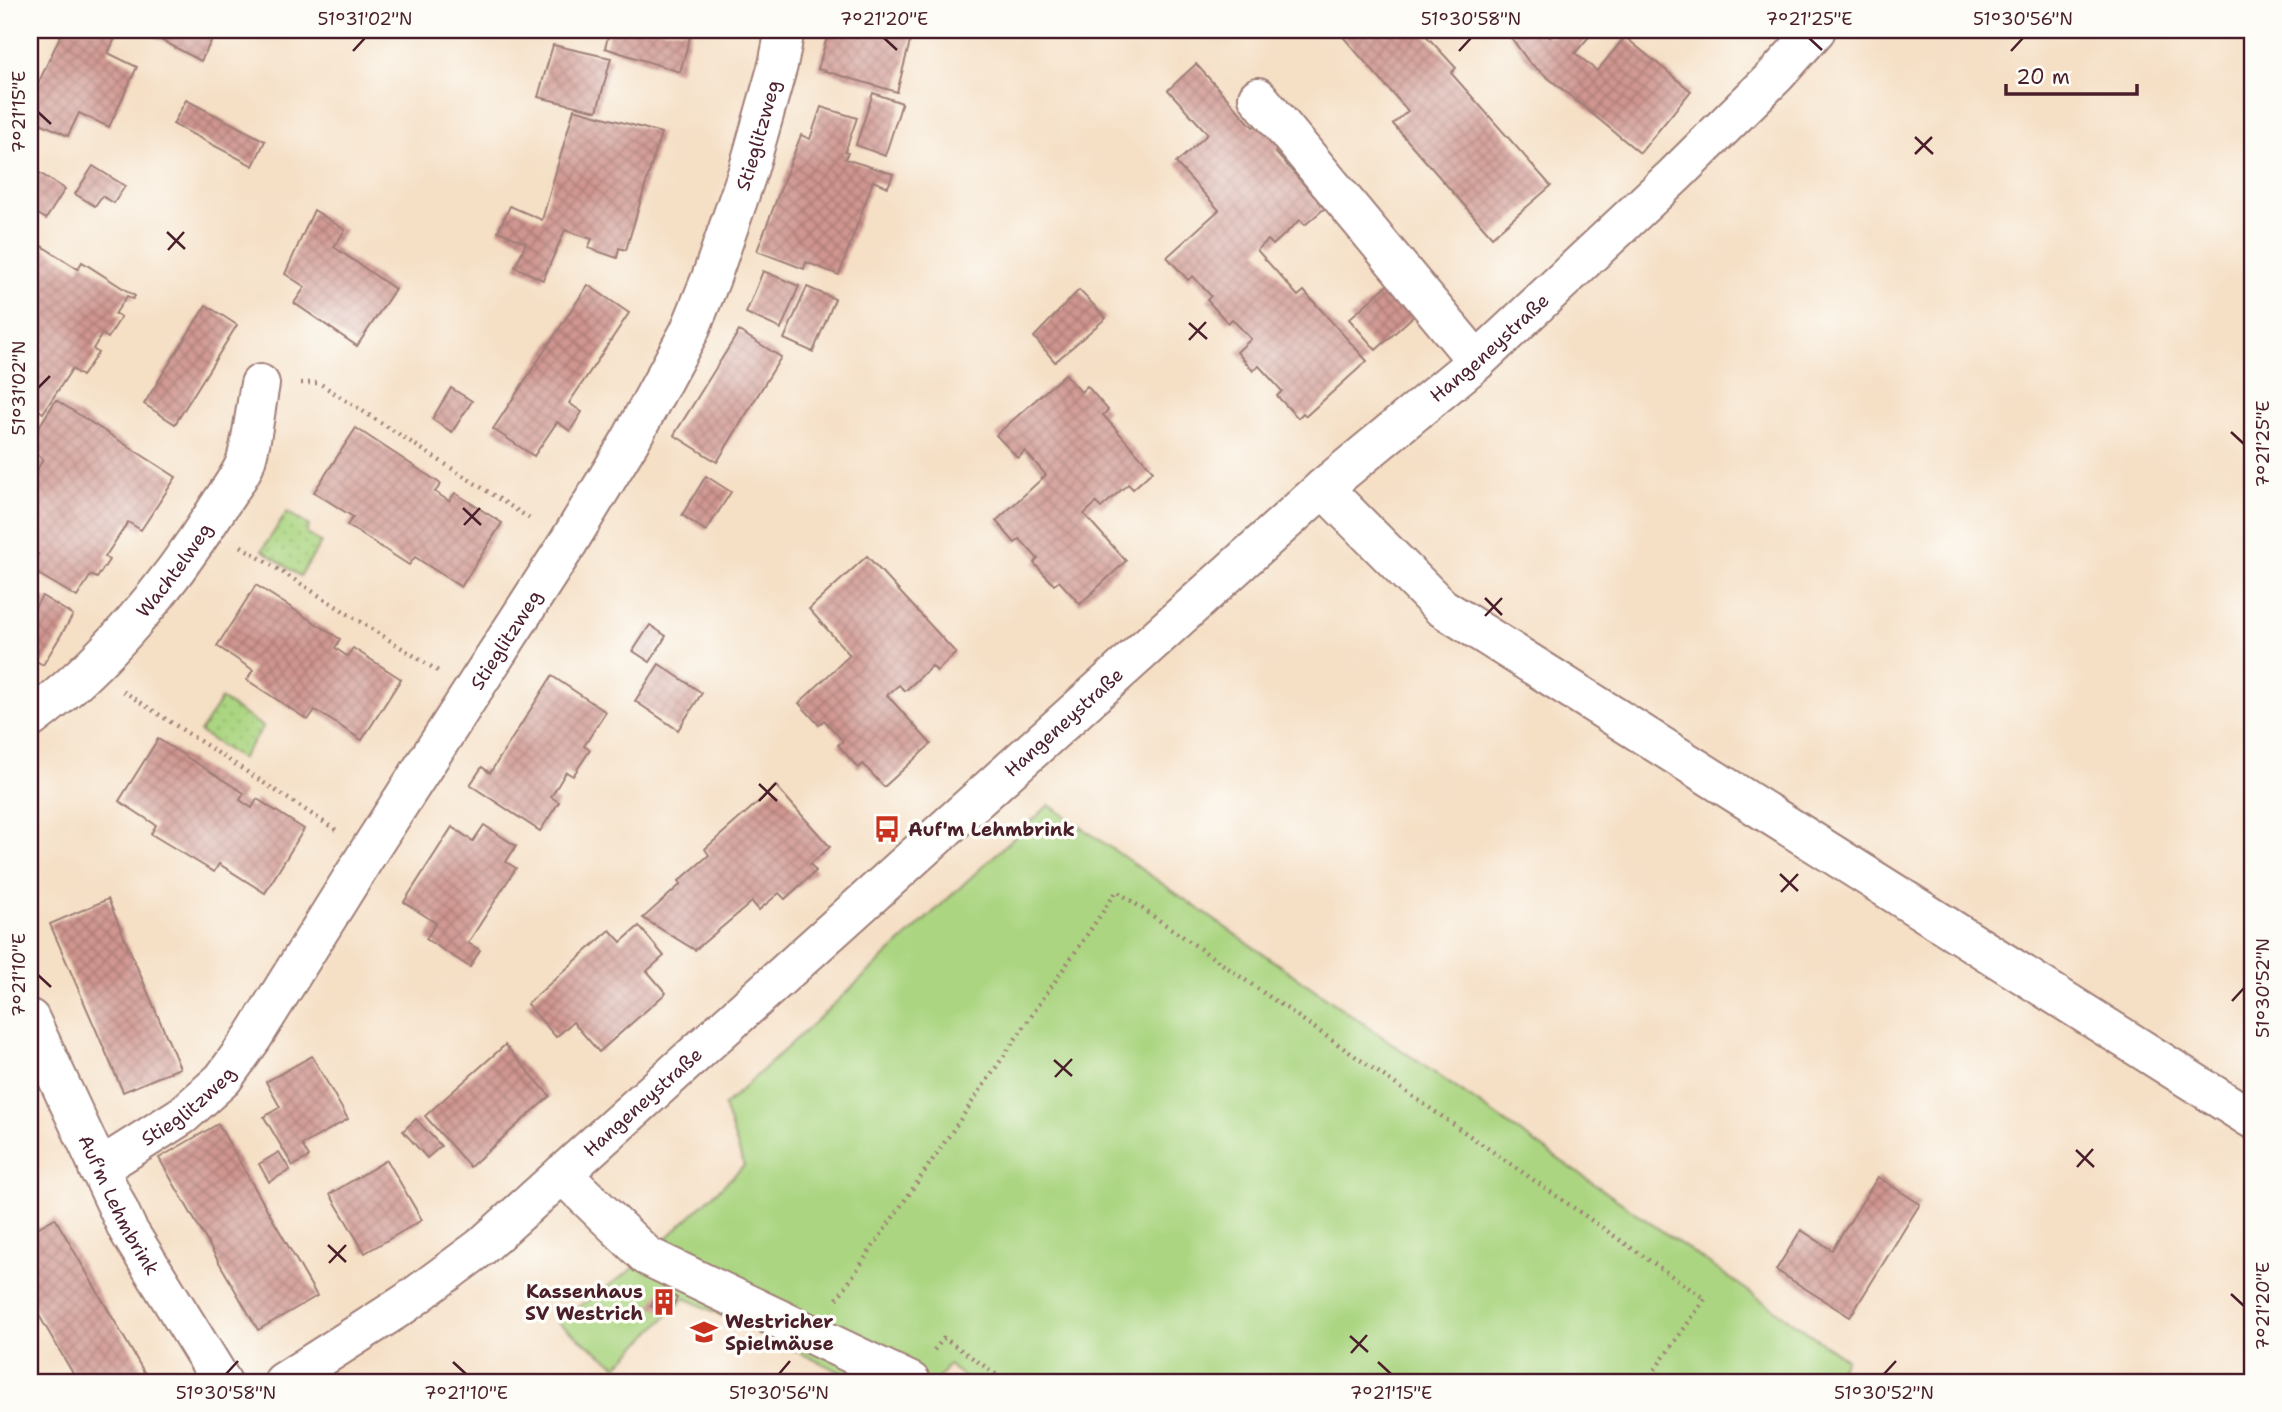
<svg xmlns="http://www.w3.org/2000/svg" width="2282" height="1412" font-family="'Shantell Sans',sans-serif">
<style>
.grass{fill:url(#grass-dots);stroke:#7a7a56;stroke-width:2}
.pitch{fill:#abd581;stroke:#7a7a56;stroke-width:2}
.building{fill:url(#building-cross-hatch)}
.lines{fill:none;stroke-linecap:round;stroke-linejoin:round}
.minor-casing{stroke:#a07f78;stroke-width:42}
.path{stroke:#a07f78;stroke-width:4.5;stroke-dasharray:2 5;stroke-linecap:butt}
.minor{stroke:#fff;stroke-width:38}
.ticks{fill:none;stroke:#4a1f2b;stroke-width:2.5}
.labels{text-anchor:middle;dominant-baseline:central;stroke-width:7;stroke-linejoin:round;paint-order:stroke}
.street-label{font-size:19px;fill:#4a1f2b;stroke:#fdfcf7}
.poi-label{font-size:19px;font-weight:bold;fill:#4a1f2b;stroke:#fdfcf7;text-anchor:start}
.neatline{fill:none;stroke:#4a1f2b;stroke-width:2.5}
.ticks-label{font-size:18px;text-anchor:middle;fill:#4a1f2b}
</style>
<defs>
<pattern id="grass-dots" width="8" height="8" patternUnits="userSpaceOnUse" patternTransform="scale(1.75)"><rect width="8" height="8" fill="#abd581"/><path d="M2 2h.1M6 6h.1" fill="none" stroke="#95b670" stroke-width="1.8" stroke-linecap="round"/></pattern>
<pattern id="building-cross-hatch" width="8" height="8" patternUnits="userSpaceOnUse" patternTransform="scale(1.75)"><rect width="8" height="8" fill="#d09690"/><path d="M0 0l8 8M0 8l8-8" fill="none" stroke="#ab7a76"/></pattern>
</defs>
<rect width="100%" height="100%" fill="#fdfcf7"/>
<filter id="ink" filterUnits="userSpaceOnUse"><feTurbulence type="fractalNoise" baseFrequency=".0143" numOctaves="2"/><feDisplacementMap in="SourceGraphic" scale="14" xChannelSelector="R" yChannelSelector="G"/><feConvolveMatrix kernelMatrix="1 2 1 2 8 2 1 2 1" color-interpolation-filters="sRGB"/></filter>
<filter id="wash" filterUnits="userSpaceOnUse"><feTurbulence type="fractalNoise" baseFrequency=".00686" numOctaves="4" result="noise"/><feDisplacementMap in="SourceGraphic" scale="28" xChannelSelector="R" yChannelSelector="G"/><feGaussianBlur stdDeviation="1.57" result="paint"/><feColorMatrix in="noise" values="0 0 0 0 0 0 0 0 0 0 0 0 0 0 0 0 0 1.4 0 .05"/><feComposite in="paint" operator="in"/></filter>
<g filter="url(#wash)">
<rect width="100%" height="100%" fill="#f5dfc5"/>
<g class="grass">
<polygon points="287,512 309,526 306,533 321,543 300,576 262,550"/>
<polygon points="221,699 263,727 241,759 200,732"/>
</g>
<polygon class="pitch" points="1049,805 1846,1359 1831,1382 972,1382 948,1365 936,1382 861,1382 685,1298 617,1366 557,1322 637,1266 744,1166 724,1106"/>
<g id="blocks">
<g class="building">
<polygon points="63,30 119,30 108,53 137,67 109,127 79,113 68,136 30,118 30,101"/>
<polygon points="142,30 217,30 201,61"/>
<polygon points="610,30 692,30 680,72 605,48"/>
<polygon points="829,30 913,30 897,92 818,69"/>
<polygon points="1337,30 1421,30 1456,68 1451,73 1551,186 1492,237 1393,124 1408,111"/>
<polygon points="1508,30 1541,30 1550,37 1555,30 1595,30 1575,53 1597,71 1625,37 1691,91 1640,153 1529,62 1507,32"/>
<polygon points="553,45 611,58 597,111 538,97"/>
<polygon points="1196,64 1253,127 1259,122 1282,146 1275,152 1325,208 1305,225 1300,220 1273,245 1268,240 1257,250 1298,296 1304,291 1367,361 1306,416 1303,413 1298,418 1277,396 1282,391 1259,366 1253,371 1237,352 1251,339 1232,319 1228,323 1207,300 1211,296 1193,276 1188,280 1167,257 1219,210 1176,163 1208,134 1168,90"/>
<polygon points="873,93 902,103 885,156 856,145"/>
<polygon points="186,100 265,141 253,166 173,124"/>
<polygon points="821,107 857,118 845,152 848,153 845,159 893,174 888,187 873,181 839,275 806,262 804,269 757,251 801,135 810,139"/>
<polygon points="574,109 661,133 626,250 619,248 617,258 588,248 592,239 565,230 543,280 515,267 526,243 498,231 510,206 542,220"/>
<polygon points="93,166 125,186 114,203 102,196 95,206 75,194"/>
<polygon points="30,167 65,189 46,219 30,209"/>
<polygon points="314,210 345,230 334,247 395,289 357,346 294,303 305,287 285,274"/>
<polygon points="37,243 78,269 82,262 135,296 133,299 127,296 115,314 121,317 108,338 102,334 93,349 98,353 82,376 72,369 43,413 30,404 30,254"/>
<polygon points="763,271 799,286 781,329 746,313"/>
<polygon points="1392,281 1419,311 1376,350 1349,319"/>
<polygon points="588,285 629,313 569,403 582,412 570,431 557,422 534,456 493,429"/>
<polygon points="807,287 835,299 813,352 784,339"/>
<polygon points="1079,290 1106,318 1055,362 1034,337"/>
<polygon points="206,305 237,325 175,424 144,404"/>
<polygon points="739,331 781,357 717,462 674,435"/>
<polygon points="1065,374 1081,392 1087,386 1108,410 1103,415 1153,471 1133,489 1128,484 1101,508 1096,503 1084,514 1126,561 1080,604 1059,581 1054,585 1034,563 1038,559 1020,539 1015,543 996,521 1046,475 1025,451 1018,458 996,435"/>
<polygon points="451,388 472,401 452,432 432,419"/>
<polygon points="56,400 176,477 141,530 128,522 105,557 109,560 97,578 91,575 77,597 30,569 38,554 30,549 30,475 31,472 35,474 43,459 30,450 30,441"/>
<polygon points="356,428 441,484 435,492 449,501 455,493 502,523 461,587 415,557 409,565 347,525 353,517 314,492"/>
<polygon points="706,476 731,492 706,531 682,515"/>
<polygon points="867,556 956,653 937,671 932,666 905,691 899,685 887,695 931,744 884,787 863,764 858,768 838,745 843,741 824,720 819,725 799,703 850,655 809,609"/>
<polygon points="256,585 340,639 335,648 347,656 353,648 401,679 362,740 315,710 308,720 247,680 253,670 217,646"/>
<polygon points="42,596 73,615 43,665 33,659 30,663 30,615"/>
<polygon points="650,625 666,636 650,662 633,651"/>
<polygon points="659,664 702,693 678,730 635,701"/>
<polygon points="552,676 606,712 584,746 590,750 573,776 566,772 551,797 559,802 540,831 470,785 482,767 490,773"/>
<polygon points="158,739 244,793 240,800 252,808 257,799 304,829 265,893 219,864 214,872 151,834 156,825 119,801"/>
<polygon points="776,786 830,847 810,864 816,871 785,899 779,893 759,910 752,902 695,950 643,918 681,884 679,881 709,855 705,849"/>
<polygon points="484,825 516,846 506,862 516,868 468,943 480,950 470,967 426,939 436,923 404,902 452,827 473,841"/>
<polygon points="108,899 180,1068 123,1092 50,924"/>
<polygon points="639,926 664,956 647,971 666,993 599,1052 573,1022 556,1037 527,1004 610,930 621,942"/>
<polygon points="505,1045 550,1096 470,1167 425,1116"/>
<polygon points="312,1056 348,1119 302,1145 309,1157 293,1166 264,1117 280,1107 266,1082"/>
<polygon points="416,1119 441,1146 427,1158 403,1131"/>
<polygon points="218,1124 317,1296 258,1330 159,1158"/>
<polygon points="279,1152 290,1170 269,1182 259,1164"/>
<polygon points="387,1160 422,1220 365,1253 330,1194"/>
<polygon points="1878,1177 1920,1204 1850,1317 1776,1270 1801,1230 1832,1250"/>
<polygon points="55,1218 148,1379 143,1382 78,1382 30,1300 30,1232"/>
<polygon points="660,1289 677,1298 668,1315 651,1306"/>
</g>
</g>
</g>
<g filter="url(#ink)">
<use href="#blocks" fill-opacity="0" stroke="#a07f78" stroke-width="2"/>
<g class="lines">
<defs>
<g id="minor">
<polyline points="1258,97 1477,361"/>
<polyline points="1323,488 1441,607 2252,1119"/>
<path id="s1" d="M30,719C104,664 168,587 217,509C226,495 236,482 243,468C251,452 256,404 260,384"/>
<path id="s2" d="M30,1019L128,1230L222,1382"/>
<path id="s3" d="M98,1169L183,1115L223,1079L253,1037L369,851L568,543L630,441L689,332L711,278L748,171L778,65L785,30"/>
<polyline points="562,1174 647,1256 911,1382"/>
<path id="s4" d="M283,1382L406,1303L480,1248L1323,488L1477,361L1675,175L1777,74L1816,30"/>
</g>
</defs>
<use href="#minor" class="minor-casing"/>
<g class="path">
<polyline points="301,383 319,383 532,520"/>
<polyline points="241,546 438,671"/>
<polyline points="123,691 336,830"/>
<polyline points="837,1299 1117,891 1705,1299 1646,1382"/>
<polyline points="934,1350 944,1338 1007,1382"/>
</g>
<use href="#minor" class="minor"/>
</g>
</g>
<path class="ticks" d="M884,38L897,50M1809,38L1822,50M353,51L365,38M1459,51L1471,38M2011,51L2023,38M38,112L51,124M1915,137L1933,154M1915,154L1932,137M167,232L185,249M168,250L184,232M1189,323L1207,339M1189,340L1206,322M38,388L50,376M2231,432L2244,444M463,508L481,525M464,525L480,508M1485,598L1502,615M1485,616L1502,598M759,784L777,801M759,801L776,783M1780,874L1798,891M1781,892L1798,874M38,975L51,987M2232,1001L2244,988M1054,1060L1072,1076M1055,1077L1072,1059M2076,1150L2094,1167M2077,1167L2093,1149M328,1245L346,1262M329,1263L346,1245M2231,1294L2244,1306M1350,1336L1368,1352M1351,1353L1367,1335M453,1362L466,1374M1378,1362L1391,1374M226,1374L238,1361M779,1374L790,1361M1884,1374L1896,1361"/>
<defs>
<symbol id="bus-bare" viewBox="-9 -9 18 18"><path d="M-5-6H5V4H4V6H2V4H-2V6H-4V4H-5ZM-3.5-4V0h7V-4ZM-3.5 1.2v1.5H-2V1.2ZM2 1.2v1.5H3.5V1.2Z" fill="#c8321e" stroke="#fdfcf7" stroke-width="2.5" paint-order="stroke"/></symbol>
<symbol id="building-bare" viewBox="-9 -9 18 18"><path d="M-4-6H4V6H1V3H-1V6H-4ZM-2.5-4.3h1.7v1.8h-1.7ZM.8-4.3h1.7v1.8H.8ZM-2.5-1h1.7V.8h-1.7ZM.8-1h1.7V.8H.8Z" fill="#c8321e" stroke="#fdfcf7" stroke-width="2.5" paint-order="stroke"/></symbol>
<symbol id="school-bare" viewBox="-9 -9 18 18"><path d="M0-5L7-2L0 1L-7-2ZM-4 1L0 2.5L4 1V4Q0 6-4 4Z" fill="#c8321e" stroke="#fdfcf7" stroke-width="2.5" paint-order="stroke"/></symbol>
</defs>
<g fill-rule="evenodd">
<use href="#bus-bare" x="868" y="810" width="38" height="38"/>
<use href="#building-bare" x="645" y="1283" width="38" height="38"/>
<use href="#school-bare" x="685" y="1313" width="38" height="38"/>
</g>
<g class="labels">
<g class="street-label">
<text stroke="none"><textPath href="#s3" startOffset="1244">Stieglitzweg</textPath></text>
<text stroke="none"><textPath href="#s4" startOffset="1591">Hangeneystraße</textPath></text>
<text stroke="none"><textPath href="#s1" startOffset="208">Wachtelweg</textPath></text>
<text stroke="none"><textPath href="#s3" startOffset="677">Stieglitzweg</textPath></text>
<text stroke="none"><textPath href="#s4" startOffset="1024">Hangeneystraße</textPath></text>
<text stroke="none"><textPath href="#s4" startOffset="457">Hangeneystraße</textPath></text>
<text stroke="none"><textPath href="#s3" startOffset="110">Stieglitzweg</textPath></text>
<text stroke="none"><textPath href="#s2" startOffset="206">Auf'm Lehmbrink</textPath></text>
</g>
<g class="poi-label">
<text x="908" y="829">Auf'm Lehmbrink</text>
<text x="643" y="1291" text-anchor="end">Kassenhaus<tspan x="643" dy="22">SV Westrich</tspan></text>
<text x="725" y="1321">Westricher<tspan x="725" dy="22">Spielmäuse</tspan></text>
</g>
</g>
<rect width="2282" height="1412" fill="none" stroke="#fdfcf7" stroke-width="77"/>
<path d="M2006 84v10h131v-10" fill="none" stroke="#4a1f2b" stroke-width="3.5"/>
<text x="2016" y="84" font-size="21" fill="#4a1f2b" stroke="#fdfcf7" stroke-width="5" paint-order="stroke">20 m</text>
<rect x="38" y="38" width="2206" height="1336" class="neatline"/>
<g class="ticks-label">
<text x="365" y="25">51°31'02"N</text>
<text x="884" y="25">7°21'20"E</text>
<text x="1471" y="25">51°30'58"N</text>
<text x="1809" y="25">7°21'25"E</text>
<text x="2023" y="25">51°30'56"N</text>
<text transform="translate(19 112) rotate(-90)" y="6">7°21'15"E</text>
<text transform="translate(19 388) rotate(-90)" y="6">51°31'02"N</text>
<text transform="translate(2263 444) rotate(-90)" y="6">7°21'25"E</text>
<text transform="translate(19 975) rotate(-90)" y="6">7°21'10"E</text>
<text transform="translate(2263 988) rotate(-90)" y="6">51°30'52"N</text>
<text transform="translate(2263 1306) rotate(-90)" y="6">7°21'20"E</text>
<text x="226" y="1399">51°30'58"N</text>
<text x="466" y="1399">7°21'10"E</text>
<text x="779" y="1399">51°30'56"N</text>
<text x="1391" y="1399">7°21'15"E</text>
<text x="1884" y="1399">51°30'52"N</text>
</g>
</svg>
